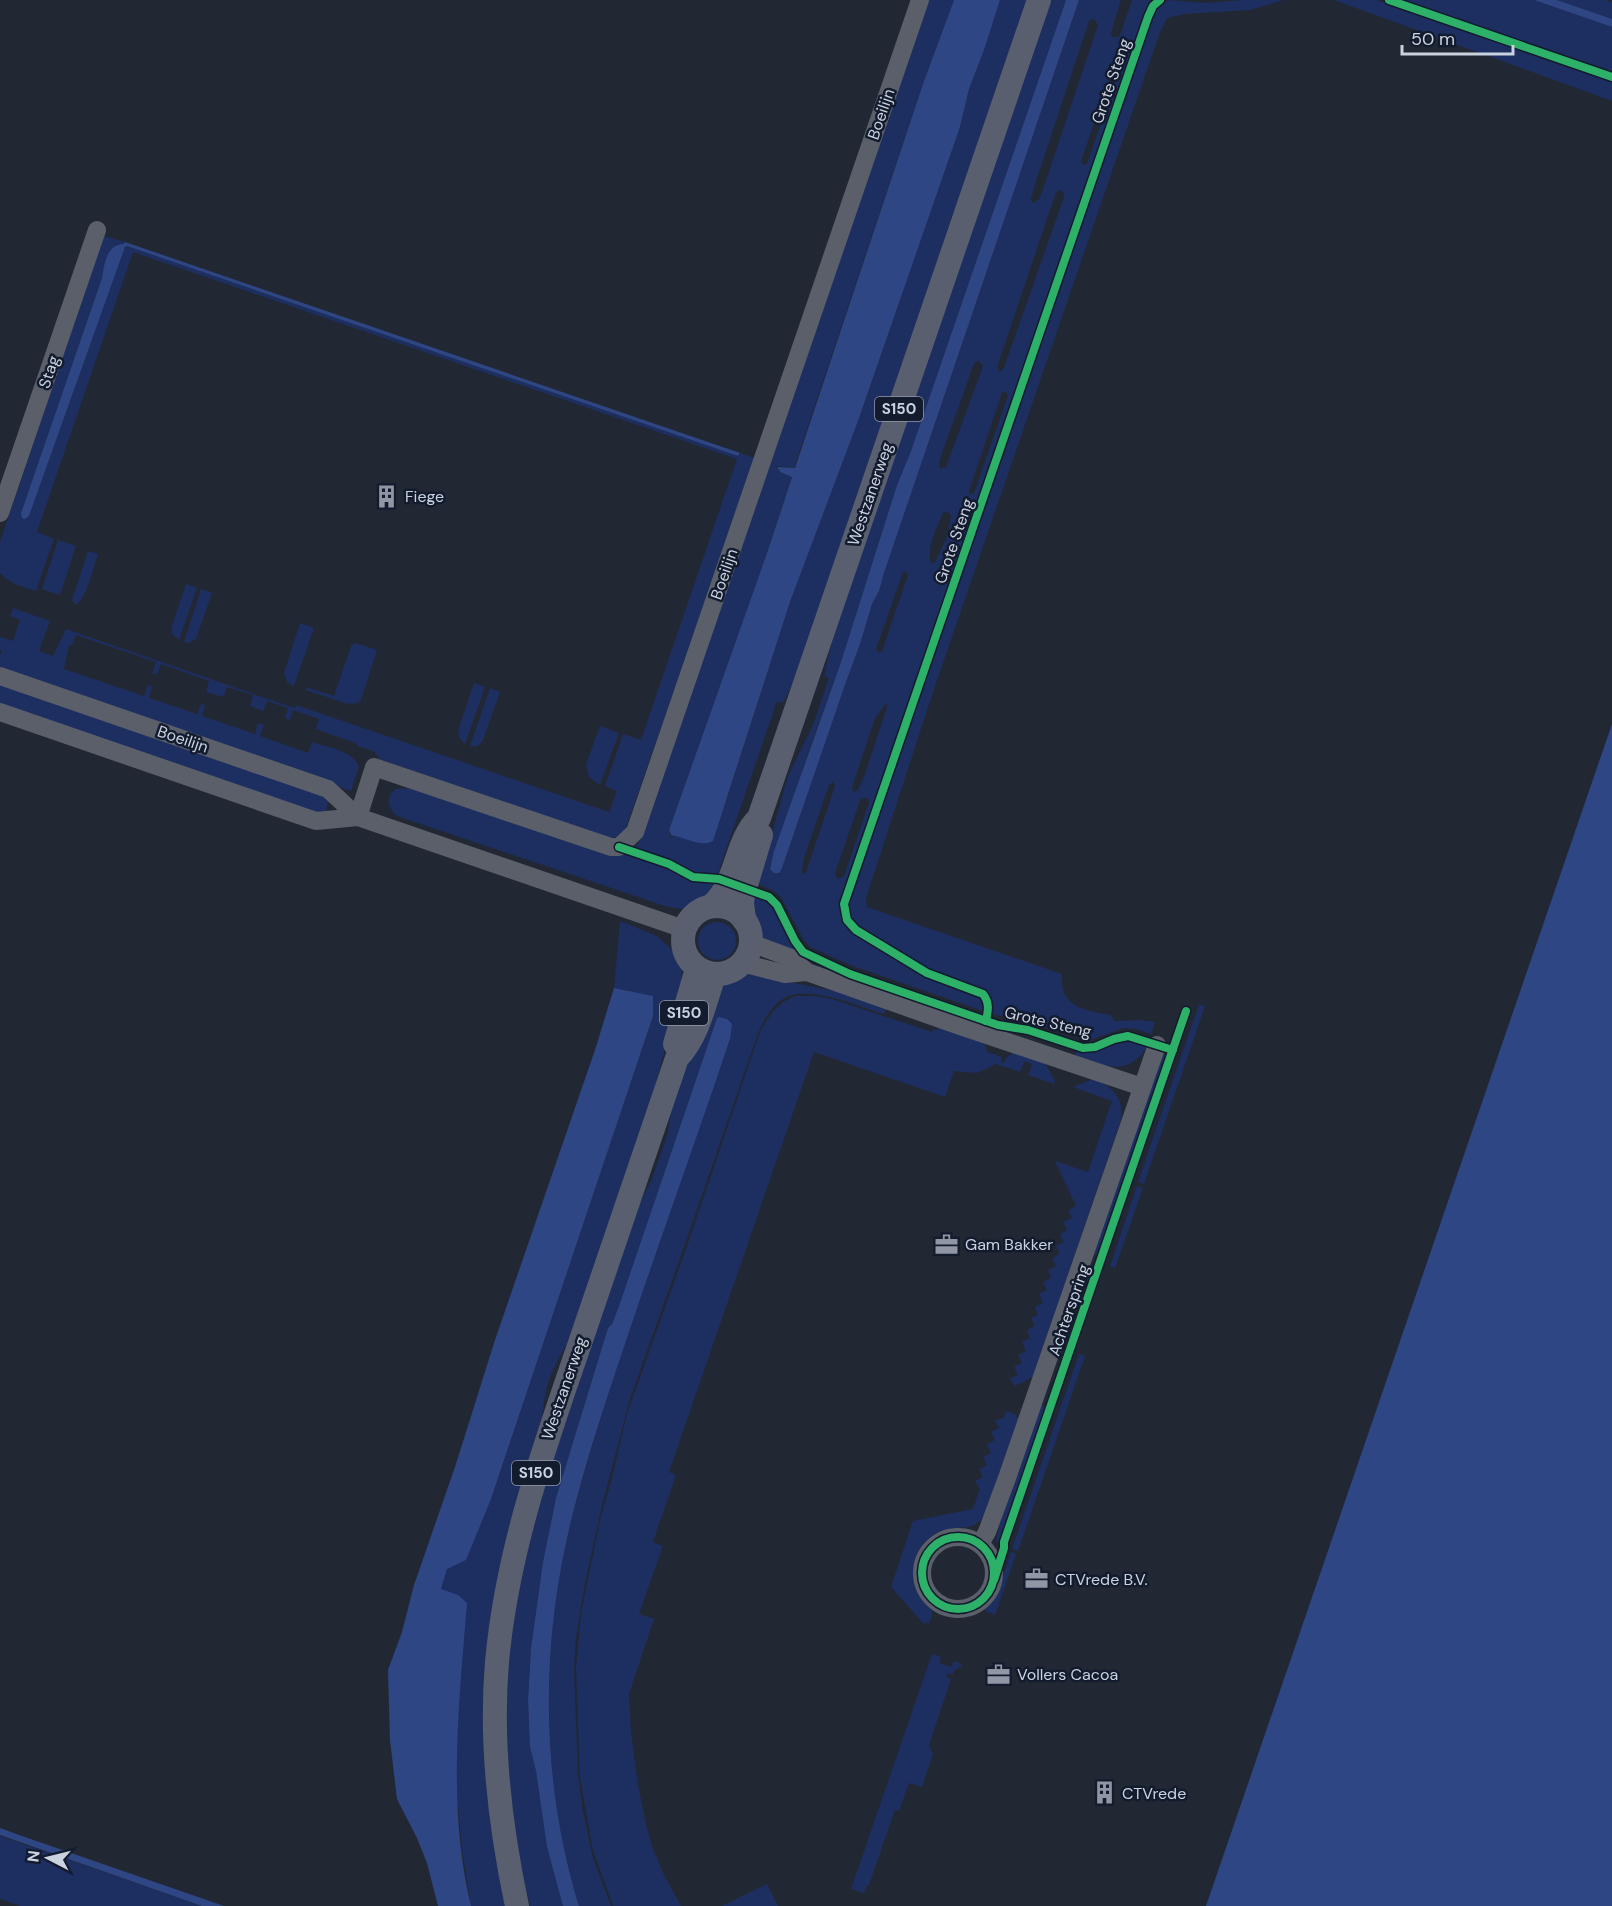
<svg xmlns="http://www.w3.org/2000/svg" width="1612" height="1906" font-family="'DM Sans',sans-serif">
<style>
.green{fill:#1d2e61;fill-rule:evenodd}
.water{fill:#2f4685}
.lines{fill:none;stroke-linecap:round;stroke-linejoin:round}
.minor{stroke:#5a5f69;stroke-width:18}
.major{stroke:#595f6e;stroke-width:24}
.cycleway-casing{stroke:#131b2f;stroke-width:11}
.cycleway{stroke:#2db169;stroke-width:8}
.labels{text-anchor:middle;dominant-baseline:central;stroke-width:5;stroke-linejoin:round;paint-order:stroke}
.shield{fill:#131b2f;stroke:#949baa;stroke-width:1.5}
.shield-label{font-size:15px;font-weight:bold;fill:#cbd2df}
.street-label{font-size:16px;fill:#cbd2df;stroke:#131b2f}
.poi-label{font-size:16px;fill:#cbd2df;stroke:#131b2f;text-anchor:start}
</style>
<rect width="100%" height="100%" fill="#222833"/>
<g class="green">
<path d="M926,0H954L924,81L794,468L777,466L776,469L780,470V472L792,476L767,553L669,830L670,836L674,837L675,835L683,838L720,816L725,805L790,602L858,421L960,127L969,89L984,50L1000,0H1030L967,185C953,209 944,235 940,263L806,656L783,703L777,701L715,882L706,900L683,909L668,907L397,816C390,810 387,803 390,794L396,789L412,788L613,856L627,855L641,840Z"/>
<path d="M1048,0H1066L911,451L897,485L841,662L812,742L770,868H782L845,685L861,641L872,604L879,591L884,573L1079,0H1121L1111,33L1112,37H1117L1120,35L1132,0H1153L1146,10L1138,33L841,900V914L845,925L858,936L923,975L979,996L984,1002L983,1011L853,966L810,947L803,939L781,897L774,891L758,884L788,776L813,725L829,678L824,676L838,615ZM1092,19L1095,20L1098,25L1040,198L1034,203L1031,201V197L1089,21ZM1116,60H1120L1121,65L1087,164L1083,165L1081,161ZM1060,190L1064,193V197L1004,368L1000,372L997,367L1056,192ZM979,361L983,365L981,372L946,467L940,469L939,462L972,369L975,362ZM1002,392H1006L1008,396L974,493L970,495L969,491ZM946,511L951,515L948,535L935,562L931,563C926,548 937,527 943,513ZM903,572H906L908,575L882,651L879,653L876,649ZM888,704L865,774L858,790L853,792L852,787L875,718L885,705ZM833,782L835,786L806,872L804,874L802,872L804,858L829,785ZM861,798H868L869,803L844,876L839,879L836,877L835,873Z"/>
<path d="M1169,0L1205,3L1242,0H1284L1250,10L1185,14L1167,18L1160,32L932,695L866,898L867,907L1062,974C1059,1008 1085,1010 1111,1015L1115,1021L1140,1020L1155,1022L1151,1034L1136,1029L1124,1028L1093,1039H1086L1033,1022L993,1014L991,1000L983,990L929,969L913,961L857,925L849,916L848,907L1153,14L1160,5Z"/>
<polygon points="1334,0 1376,0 1612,81 1612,101"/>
<polygon points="1400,0 1534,0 1612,27 1612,72"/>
<polygon points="1557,0 1605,0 1612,2 1612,19"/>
<path d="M104,236L125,242L124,244H117L107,257L102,278L21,513L22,518H27L29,516L125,247L127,246L738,456L740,453L755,458L625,831L617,837L608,838L379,759L375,752L358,746L355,743L316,729L319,719L293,710L290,720L285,718L288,708L267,701L263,711L250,706L253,695L227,687L223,697L206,692L209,681L161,664L157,675L152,673L156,662L76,635L72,645H69L64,669L144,696L148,685L152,687L149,698L197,714L201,704L205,705L202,716L255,734L258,723L264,725L260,736L308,753L312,742C328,747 352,751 359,766L351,791L0,671V655L2,651L0,650V637L13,641L20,620L10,616L13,608L50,621L39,651L53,656L66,629L291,707L295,708L296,705L609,812L617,791L605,786L623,734L641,740L737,459L133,252L37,532L54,539L36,591C23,587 10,584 0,573V542Z"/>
<polygon points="58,540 76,546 60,595 42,589"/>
<path d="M88,551L98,554C94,566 86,599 76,605L72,600Z"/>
<polygon points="186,584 197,588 179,640 172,634 172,626"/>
<polygon points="201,589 212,593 196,639 189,643 184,642"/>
<polygon points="300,623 314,628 294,686 287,682 284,673"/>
<polygon points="356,643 377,650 361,700 358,703 348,704 306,690 306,687 334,696 351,646"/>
<polygon points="0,681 325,792 329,799 326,812 319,816 0,708"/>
<polygon points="474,683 485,687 465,744 460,739 458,731"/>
<path d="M490,688L500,692L483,740C480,745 476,748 470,746Z"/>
<polygon points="600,726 619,733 600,785 589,777 586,765"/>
<path d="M750,894C756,896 763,898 768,902C785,915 785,944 805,959L765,939C754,925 752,912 750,894Z"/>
<path d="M620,921L657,936L670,948L682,967L681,987L648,1114L573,1335C552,1366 544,1386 542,1423L501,1567L511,1906H471L462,1850L457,1794L456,1742L458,1710L440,1590L447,1569L491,1499L653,1016L652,996L614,988Z"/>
<circle cx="717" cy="941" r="19"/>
<path d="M749,974L839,992L886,1008L884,1014C857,1006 807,982 781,1000C769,1009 761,1025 756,1039L684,1247L630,1399L602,1505L584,1588L576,1638L574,1669L578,1776L583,1811L593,1858L611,1906H579C543,1790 540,1661 566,1543C583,1471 606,1401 629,1330C662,1233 697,1137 730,1039L719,1017L717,1018L619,1306L612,1324L608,1328L556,1498L543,1562L531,1648L528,1700L530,1747L536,1771L547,1847L563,1906H530L510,1823L505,1678L524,1546L630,1223L652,1179L668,1133L673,1097L721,988L733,980Z"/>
<path d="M796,996H816L832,999L932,1032L934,1029L937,1030L938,1026L984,1042L987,1052L1002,1057L1001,1061L1004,1063L1006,1058L1014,1052L1045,1063L1055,1081L1054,1084L1028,1075L1032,1064L1025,1061L1020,1072L996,1064L977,1073L954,1071L945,1097L814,1052L669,1472L676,1475L653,1542L663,1546L639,1614L654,1619L629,1694L631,1732L638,1785L645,1820L652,1846L663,1873L681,1906H613L593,1850L580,1778L576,1667L581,1614L600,1520L612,1478L627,1414L687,1246L759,1035C766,1019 778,1001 796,996Z"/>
<polygon points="1199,1004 1205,1006 1144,1184 1138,1182"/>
<path d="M1123,1041H1132L1147,1046C1128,1079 1103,1065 1075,1056L1077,1050L1091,1052Z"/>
<polygon points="1163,1052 1166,1057 1096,1257 1094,1251"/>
<path d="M1093,1079C1113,1086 1126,1100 1120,1123L1033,1377L1015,1386L1010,1379L1018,1375L1014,1367L1022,1363L1018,1355L1026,1351L1022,1342L1030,1338L1027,1330L1035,1326L1031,1318L1038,1315L1035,1307L1043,1303L1039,1294L1047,1290L1043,1282L1051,1278L1048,1270L1056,1266L1052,1258L1060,1254L1056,1246L1064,1242L1060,1234L1067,1230L1063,1222L1072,1218L1068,1210L1076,1206L1055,1161L1088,1172L1112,1101L1073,1087Z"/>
<polygon points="1137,1186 1143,1188 1115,1268 1110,1266"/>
<polygon points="1079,1354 1085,1356 1018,1551 1012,1549"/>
<polygon points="1040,1405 1046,1407 1000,1543 996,1542 1000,1523"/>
<path d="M1006,1411L1015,1414L1018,1419L986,1512C983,1517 980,1522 974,1525C968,1528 962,1527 955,1528C940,1529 925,1538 918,1552C911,1566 911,1584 920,1597C923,1602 930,1606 932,1611C933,1616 931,1620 928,1624L926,1622L924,1624L891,1587L913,1521L973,1509L980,1489L975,1481L983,1477L979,1469L987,1465L983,1457L991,1453L987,1444L995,1440L991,1432L999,1428L995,1420L1004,1418Z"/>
<polygon points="1011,1552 1016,1554 995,1615 985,1611 985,1609 998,1592"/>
<polygon points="932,1654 941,1657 939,1663 951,1667 954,1661 962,1664 961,1667 954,1670 953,1674 948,1673 946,1677 951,1679 929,1745 933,1754 922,1787 909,1783 899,1811 895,1810 869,1885 867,1885 864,1893 851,1889"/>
<polygon points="0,1836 202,1906 21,1906 0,1899"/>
<polygon points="767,1884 778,1906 722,1906"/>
</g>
<g class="water">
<path d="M954,0H1000L984,50L969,89L960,127L858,421L790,602L713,841C701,848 685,837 674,836L671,835L669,830L767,553L792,477L780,472V470L777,469L778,467L795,468L924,81Z"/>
<polygon points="1066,0 1079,0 884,573 879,591 872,604 861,641 845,685 782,868 779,873 774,873 770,869 774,851 841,662 897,485 911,451"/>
<polygon points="1534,0 1557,0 1612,19 1612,27"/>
<path d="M125,242L740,453L738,456L127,246L125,247L29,516L25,519L22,518L21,513L102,278C104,265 107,243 124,244Z"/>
<polygon points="1612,724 1612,1906 1206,1906"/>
<path d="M614,988L653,996V1016L491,1499L466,1560L447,1569L441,1589L458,1595L467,1603C459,1703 447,1807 471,1906H438L427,1863L417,1838L397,1799L390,1740L388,1670L402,1632L414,1585L455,1467L495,1340L596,1047Z"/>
<path d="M719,1017L727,1019L732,1024L730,1039C699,1132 665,1225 634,1317C609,1392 583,1466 566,1543C540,1662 543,1790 579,1906H563L547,1847L536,1771L530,1747L528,1700L531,1648L543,1562L556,1498L608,1328L612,1324L619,1306L717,1018Z"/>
<polygon points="0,1828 19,1835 224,1906 202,1906 0,1835"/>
</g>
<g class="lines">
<g class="minor">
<polyline points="0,513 97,230"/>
<polyline points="0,676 328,789 358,817 684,929"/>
<polyline points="0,712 316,821 358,817"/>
<polyline points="358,817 374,767 611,847 619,847 635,832 920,0"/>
<polyline points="751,943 791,958 807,972 960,1026 1142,1087"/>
<polyline points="742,963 785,974 807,972"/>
<circle cx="958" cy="1573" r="36"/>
<polyline points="980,1544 987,1532 1007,1478 1157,1045"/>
</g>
<g class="major">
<circle cx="717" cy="940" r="34"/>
<path d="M711,906C738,884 734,842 759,818L1039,0"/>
<polyline points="744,920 742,903 743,895 761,835"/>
<polyline points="675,1044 697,969"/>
<path d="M517,1906C500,1826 490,1744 497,1662C507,1551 543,1451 579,1346C611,1250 644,1154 677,1058C698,1037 705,1002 714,975"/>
</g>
<defs>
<g id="cycleway">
<polyline points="1389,0 1612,77"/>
<polyline points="619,847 669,864 693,877 719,879 769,897 777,905 795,941 803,952 850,974 998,1025 1028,1030 1083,1048 1095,1047 1114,1039 1128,1036 1173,1050"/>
<path d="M986,1021C988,1011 990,1003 983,994L927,973L856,930L847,920L844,904L1148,17L1153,6L1160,0"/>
<circle cx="958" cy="1573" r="36"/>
<polyline points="994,1580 1004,1548 1004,1542 1186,1011"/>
</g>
</defs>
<use href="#cycleway" class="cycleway-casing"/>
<use href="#cycleway" class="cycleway"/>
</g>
<defs>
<symbol id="building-bare" viewBox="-9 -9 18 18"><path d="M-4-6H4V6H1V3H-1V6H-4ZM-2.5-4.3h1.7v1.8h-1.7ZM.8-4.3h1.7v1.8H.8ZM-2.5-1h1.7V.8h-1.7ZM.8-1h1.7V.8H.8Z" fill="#9096a3" stroke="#131b2f" stroke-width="2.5" paint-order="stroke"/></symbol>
<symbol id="office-bare" viewBox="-9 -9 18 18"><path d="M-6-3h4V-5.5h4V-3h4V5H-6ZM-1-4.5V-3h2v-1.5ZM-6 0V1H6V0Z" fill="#9096a3" stroke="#131b2f" stroke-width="2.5" paint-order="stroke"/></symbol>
</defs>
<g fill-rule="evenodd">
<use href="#building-bare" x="370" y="480" width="33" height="33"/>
<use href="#office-bare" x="930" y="1228" width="33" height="33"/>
<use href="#office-bare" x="1020" y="1562" width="33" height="33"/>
<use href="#office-bare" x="982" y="1658" width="33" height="33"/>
<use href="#building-bare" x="1088" y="1776" width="33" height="33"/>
</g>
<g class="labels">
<g class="shield">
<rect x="875" y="397" width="48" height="24" rx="4.5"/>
<rect x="660" y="1001" width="48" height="24" rx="4.5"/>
<rect x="512" y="1461" width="48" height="24" rx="4.5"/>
</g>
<g class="shield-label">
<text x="899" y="409">S150</text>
<text x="684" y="1013">S150</text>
<text x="536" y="1473">S150</text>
</g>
<g class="street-label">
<text transform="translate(1111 81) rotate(-71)">Grote Steng</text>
<text transform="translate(881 114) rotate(-71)">Boeilijn</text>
<text transform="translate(49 372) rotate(-71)">Stag</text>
<text transform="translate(870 494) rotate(-71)">Westzanerweg</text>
<text transform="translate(954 541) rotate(-71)">Grote Steng</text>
<text transform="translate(724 574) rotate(-71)">Boeilijn</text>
<text transform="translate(183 739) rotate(19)">Boeilijn</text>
<text transform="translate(1048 1022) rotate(13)">Grote Steng</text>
<text transform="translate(1069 1310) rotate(-71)">Achterspring</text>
<text transform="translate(564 1388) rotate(-71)">Westzanerweg</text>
</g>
<g class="poi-label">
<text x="405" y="496">Fiege</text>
<text x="965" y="1244">Gam Bakker</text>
<text x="1055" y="1579">CTVrede B.V.</text>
<text x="1017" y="1674">Vollers Cacoa</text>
<text x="1122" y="1793">CTVrede</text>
</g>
</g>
<g transform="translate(48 1858) rotate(277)" stroke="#131b2f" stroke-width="4.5" paint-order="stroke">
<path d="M0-4.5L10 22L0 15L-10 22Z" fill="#cbd2df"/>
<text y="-9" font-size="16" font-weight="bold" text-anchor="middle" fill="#cbd2df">N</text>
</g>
<path d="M1402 45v9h111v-9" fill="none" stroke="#cbd2df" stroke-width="3"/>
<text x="1411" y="45" font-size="18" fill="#cbd2df" stroke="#131b2f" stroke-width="4.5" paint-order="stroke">50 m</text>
</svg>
